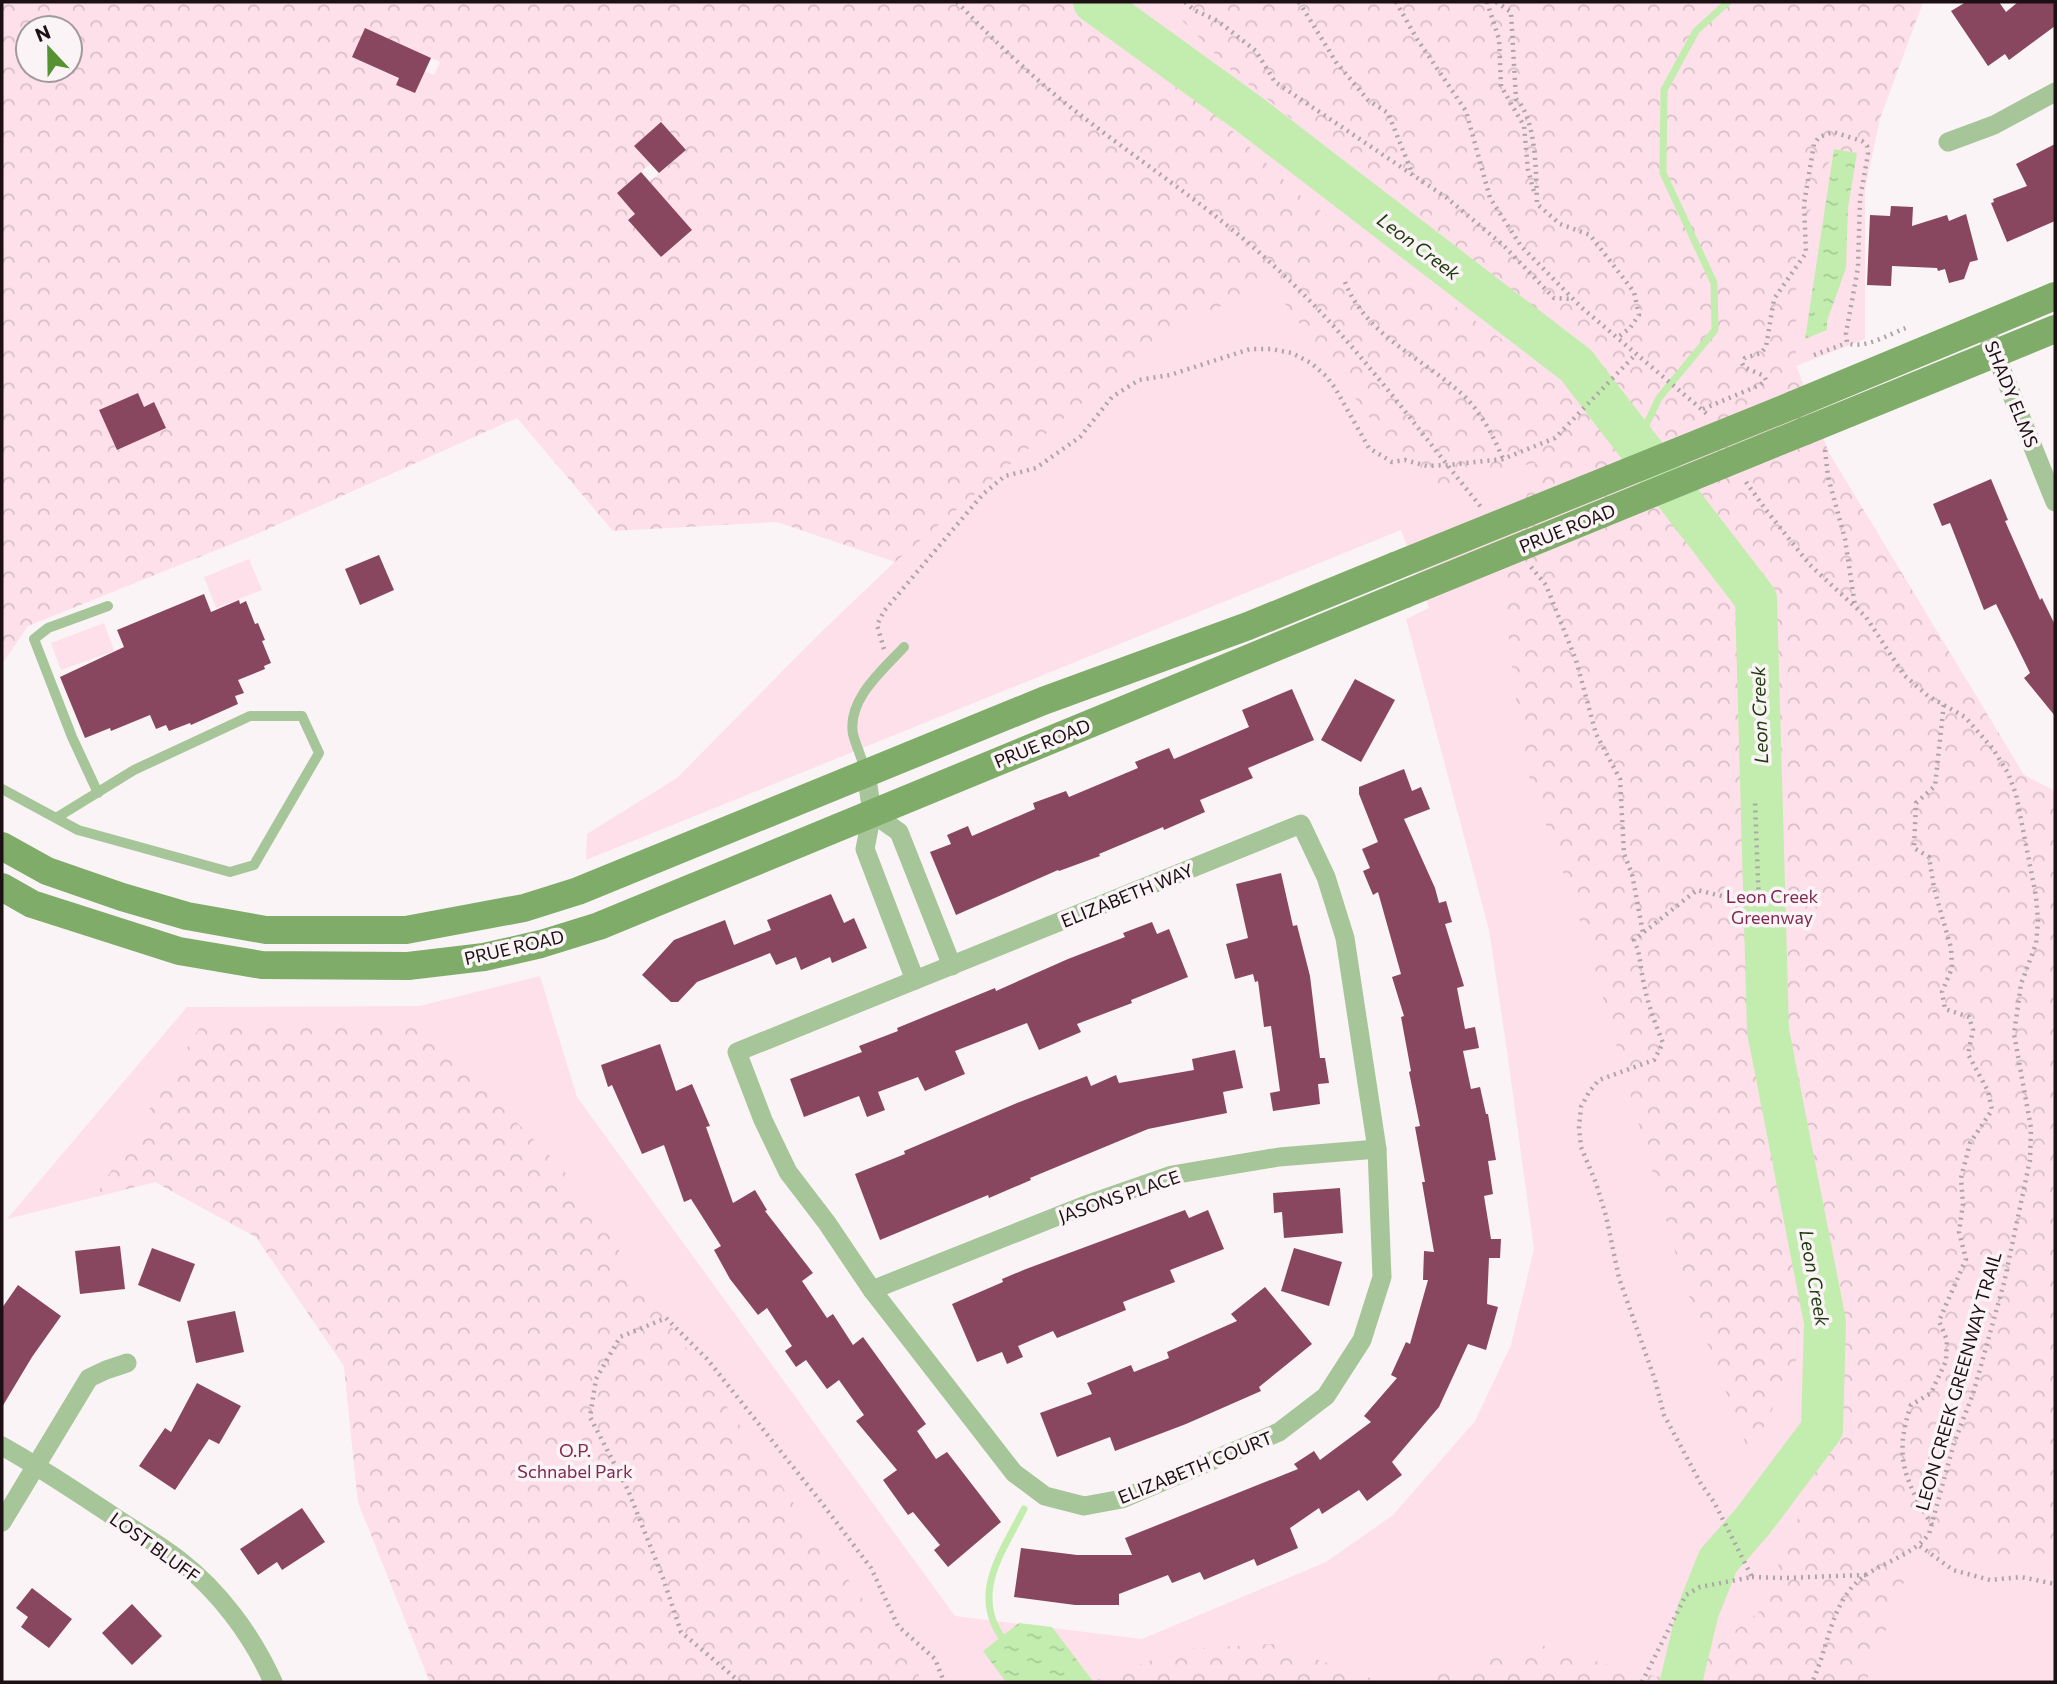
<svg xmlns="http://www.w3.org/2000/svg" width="2057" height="1684" font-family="Commissioner,sans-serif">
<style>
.green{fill:#fde0e9}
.forest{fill:url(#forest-crowns);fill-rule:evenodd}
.water{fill:url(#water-ripples)}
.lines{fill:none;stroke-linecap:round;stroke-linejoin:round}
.stream{stroke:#c2edae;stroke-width:7}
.river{stroke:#c2edae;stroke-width:42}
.building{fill:#88465f}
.path{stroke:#aea5a8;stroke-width:4.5;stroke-dasharray:2 5;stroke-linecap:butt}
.service{stroke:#a6c598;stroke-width:10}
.minor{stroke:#a6c598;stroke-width:19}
.secondary{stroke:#7fac69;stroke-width:28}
.secondary-bridge{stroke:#7fac69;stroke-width:28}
.labels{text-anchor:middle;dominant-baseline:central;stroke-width:7;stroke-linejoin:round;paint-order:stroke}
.street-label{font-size:18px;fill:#1c1014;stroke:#fbf4f6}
.park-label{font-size:18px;fill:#7f294f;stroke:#fbf4f6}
.water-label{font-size:19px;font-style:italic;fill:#1f3a0f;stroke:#fbf4f6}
</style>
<defs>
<pattern id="forest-crowns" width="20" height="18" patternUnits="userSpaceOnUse" patternTransform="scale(1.75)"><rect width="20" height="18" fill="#fde0e9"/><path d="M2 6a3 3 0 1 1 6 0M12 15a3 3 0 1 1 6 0" fill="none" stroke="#d8bfc7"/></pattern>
<pattern id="water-ripples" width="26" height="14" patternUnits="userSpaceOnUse" patternTransform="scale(1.75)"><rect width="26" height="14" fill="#c2edae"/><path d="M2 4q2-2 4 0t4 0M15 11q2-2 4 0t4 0" fill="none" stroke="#a6ca95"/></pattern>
</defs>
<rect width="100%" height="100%" fill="#fbf4f6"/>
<g class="green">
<polygon points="923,2 1923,2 1880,118 1865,190 1865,339 1796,366 1829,453 2024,775 2055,791 2055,1682 430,1682 358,1502 344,1366 256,1237 155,1182 7,1219 187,1007 419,1006 540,976 577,1097 955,1616 1142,1639 1326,1562 1393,1515 1475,1421 1511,1345 1534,1249 1507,1051 1489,930 1406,619 1429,608 1401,530 586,860 587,834 677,778 815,638 1225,246"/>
<polygon points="249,559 262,590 216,608 204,577"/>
<polygon points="104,623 114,651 61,670 51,643"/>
</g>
<g class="forest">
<path d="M2,2H1097L1305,200L1541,367L1571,346L1462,255L1232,71L1164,2H1923L1880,118L1875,142L1857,153L1834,149L1796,245V365L1829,453L2024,775L2055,791V1553L1913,1558L1866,1682H1414L1540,1645L1620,1668L1672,1680L1759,1612L1804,1504L1805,1342L1750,1455L1684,1283L1586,938L1523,759L1503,588L1535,463L1423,489L1268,281L1155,341L895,562L777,522L613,531L517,418L259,533L28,626L2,664ZM28,28H70V70H28ZM365,29L440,62L434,75L425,71L415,93L396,85L399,78ZM661,122L686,150L649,182L692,230L661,257L629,221L635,214L617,193L650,164L634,146ZM138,393L144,407L154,403L165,428L117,450L99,410Z"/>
<polygon points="418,1023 562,1168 821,1543 924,1682 430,1682 358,1502 344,1366 256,1237 155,1182 95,1197 200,1027"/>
<polygon points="1273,1644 1381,1682 1090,1682 1183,1649"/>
</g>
<g class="water">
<polygon points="1834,149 1857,153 1848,208 1846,268 1827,321 1827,330 1805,339"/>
<polygon points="1019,1623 1052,1627 1092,1680 1090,1682 1006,1682 983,1651"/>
</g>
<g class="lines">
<g class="stream">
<polyline points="1637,444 1659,398 1715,330 1714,283 1663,173 1664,90 1696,31 1728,2"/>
<path d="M1006,1643C968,1596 1002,1553 1024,1509"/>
</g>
<polyline class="river" points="1094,2 1249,114 1576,365 1756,599 1768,1031 1825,1322 1822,1429 1753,1521 1718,1561 1698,1611 1681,1682"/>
</g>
<g class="building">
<polygon points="1966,2 1999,2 2006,12 2018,2 2055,2 2055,26 2009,60 2005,54 1988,66 1951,11"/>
<polygon points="365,28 431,58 415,93 396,85 399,78 352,57"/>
<polygon points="661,122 686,150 659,173 634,146"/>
<polygon points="2055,144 2055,221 2007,242 1991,203 1994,202 1993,199 2027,186 2016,164"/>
<polygon points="641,172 692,230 661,257 628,220 635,214 617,193"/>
<polygon points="1891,206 1913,207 1912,226 1947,215 1949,221 1966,214 1978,260 1970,262 1964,279 1949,283 1945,269 1938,271 1937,268 1892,266 1891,286 1867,285 1870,215 1890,216"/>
<polygon points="138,393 144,407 154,402 166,428 117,450 99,410"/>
<polygon points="1991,479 2008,520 2005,521 2040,600 2042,598 2055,625 2055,716 2024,678 2030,673 1996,604 1984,610 1950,523 1942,526 1933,504"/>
<polygon points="379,555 394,590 360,605 345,569"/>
<polygon points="204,594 211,612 239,600 240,604 246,601 255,624 258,623 265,640 262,641 271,663 264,666 265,669 238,680 244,693 235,696 238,704 191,725 190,723 169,731 166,725 156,729 150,715 111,731 110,728 85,738 60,677 124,647 117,630"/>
<polygon points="1355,679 1395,700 1361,762 1321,740"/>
<polygon points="1292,689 1314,740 1248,768 1253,778 1200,800 1205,812 1164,830 1163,827 1099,854 1100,856 1059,871 1058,870 956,915 930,852 951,844 947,835 968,826 972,836 1035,809 1033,803 1066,791 1069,797 1138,768 1135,762 1169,748 1174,759 1249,727 1242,710"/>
<polygon points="1404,769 1412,791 1421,787 1430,809 1404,819 1435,888 1439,903 1446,901 1452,922 1445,924 1464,986 1457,988 1465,1029 1475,1027 1479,1048 1463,1051 1471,1089 1480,1087 1486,1114 1488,1114 1496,1160 1488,1161 1493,1194 1484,1196 1491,1239 1501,1239 1500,1258 1489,1258 1487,1304 1498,1307 1486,1350 1468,1344 1439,1407 1392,1462 1402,1475 1367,1501 1359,1490 1322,1514 1319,1508 1290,1528 1298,1548 1257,1566 1254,1559 1204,1580 1200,1572 1172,1583 1168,1575 1119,1594 1119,1605 1075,1605 1014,1597 1021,1548 1077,1555 1132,1555 1125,1538 1298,1469 1294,1464 1314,1451 1320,1460 1371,1422 1364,1416 1397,1378 1391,1375 1406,1342 1410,1344 1428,1280 1423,1280 1424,1251 1434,1252 1422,1182 1425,1182 1415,1127 1420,1126 1409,1072 1411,1071 1401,1017 1404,1016 1392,977 1401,974 1378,892 1373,895 1363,871 1370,868 1362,849 1378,842 1359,794 1359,787"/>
<polygon points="1281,873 1293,926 1297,925 1310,976 1320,1058 1325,1058 1329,1083 1318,1084 1320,1104 1273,1111 1270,1093 1280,1091 1271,1026 1264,1027 1258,981 1255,982 1253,974 1235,979 1226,944 1248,938 1236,884"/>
<polygon points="831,894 844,923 854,918 867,948 832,963 830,957 801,970 796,957 776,965 770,953 697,982 678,1002 671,1002 642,975 674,940 725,920 734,945 771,930 767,920"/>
<polygon points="1152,922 1157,934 1169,929 1188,977 1131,1000 1132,1003 1077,1024 1081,1032 1039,1050 1027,1023 955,1051 965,1074 925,1091 918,1077 878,1092 885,1110 867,1117 859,1096 804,1117 790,1079 862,1052 859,1046 898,1031 897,1028 995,988 996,991 1068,959 1125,937 1123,933"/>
<polygon points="660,1044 676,1091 692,1084 710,1126 706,1127 733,1203 755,1190 767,1210 765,1211 813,1273 802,1281 827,1318 833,1314 853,1345 863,1337 926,1424 917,1431 936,1459 947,1452 1001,1522 948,1567 934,1550 940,1545 913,1512 908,1515 883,1480 897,1470 856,1421 864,1415 839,1380 827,1389 806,1360 796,1367 785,1351 792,1346 767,1308 758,1315 730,1279 714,1250 721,1246 691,1199 684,1202 664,1145 642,1154 612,1085 608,1087 601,1065"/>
<polygon points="1235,1050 1243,1088 1223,1092 1227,1113 1148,1129 1030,1178 1031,1180 989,1198 988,1195 880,1240 855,1174 905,1154 904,1151 1017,1103 1087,1076 1091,1086 1116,1075 1119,1083 1194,1070 1192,1059"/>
<polygon points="1340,1188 1343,1233 1284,1238 1282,1212 1274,1213 1273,1193"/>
<polygon points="1185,1210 1189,1218 1208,1210 1224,1249 1170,1270 1175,1282 1123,1302 1126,1310 1057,1338 1053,1331 1018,1346 1023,1357 1007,1364 1002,1352 977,1362 952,1304 1003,1282 1002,1279 1026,1269"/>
<polygon points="120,1246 125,1289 80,1294 75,1251"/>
<polygon points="152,1248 195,1264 180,1302 138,1285"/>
<polygon points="1294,1248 1342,1262 1329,1306 1281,1291"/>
<polygon points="18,1285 61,1316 32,1357 2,1407 2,1308"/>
<polygon points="1265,1287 1312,1344 1259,1387 1261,1391 1186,1424 1115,1451 1110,1437 1057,1457 1040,1413 1092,1394 1087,1383 1131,1365 1134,1372 1169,1358 1167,1352 1237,1321 1231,1314"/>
<polygon points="235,1311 244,1352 196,1363 187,1321"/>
<polygon points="197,1383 241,1406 219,1444 209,1439 175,1490 139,1466 165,1428 171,1432"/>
<polygon points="302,1508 325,1542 282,1570 277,1562 258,1575 240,1549"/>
<polygon points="32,1588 72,1619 49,1648 21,1627 28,1617 16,1608"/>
<polygon points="132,1604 162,1636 132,1665 102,1633"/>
</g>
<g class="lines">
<g class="path">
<path d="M957,2C993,40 1032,77 1074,110C1140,162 1212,208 1274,266C1352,337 1414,425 1481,507"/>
<polyline points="1185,2 1194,10 1218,21 1256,51 1275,82 1447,198 1503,245 1554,298 1572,299"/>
<polyline points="1299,2 1336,62 1368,100 1388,113 1413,175"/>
<polyline points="1396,2 1417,39 1466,111 1490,198 1521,246 1581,307 1707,414"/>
<polyline points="1487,2 1499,39 1501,86 1524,126 1528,170 1535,195"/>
<path d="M1496,2L1511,12L1516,99C1537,119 1536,176 1537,204L1560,224L1590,235L1634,292L1639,315L1630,328L1617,338"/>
<path d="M1345,282C1366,336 1423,358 1463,395C1481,412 1494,437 1503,459"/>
<polyline points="1814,355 1847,343"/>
<path d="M1703,409L1760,385L1766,380L1764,376L1744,367L1742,363L1745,358L1761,353L1766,347L1774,299L1806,253L1804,204L1814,144L1819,137L1833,132L1862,141L1867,146L1868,154L1860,199L1858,268L1846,333L1847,343C1864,350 1889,334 1906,328"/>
<polyline points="1825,450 1828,477 1845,539 1855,606"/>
<path d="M1746,482L1766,510L1810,565L1866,617L1904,675L1928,696L1965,717L1993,749L2008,773L2016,794L2036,896L2038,921L2036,944L2021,984L2014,1034L2031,1128L2030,1160L2004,1283L1973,1394L1954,1443L1929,1534C1910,1559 1874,1563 1853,1586C1829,1613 1827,1652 1812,1682"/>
<polyline points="1531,567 1546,585 1576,660 1596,734 1620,779 1624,854 1632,874 1643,933"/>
<polyline points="884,649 877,625 884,611 983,494 1005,476 1036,468 1080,437 1112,397 1139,380 1170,375 1250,349 1271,349 1292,353 1311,363 1326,376 1335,388 1369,448 1392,462 1405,460 1427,466 1447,465 1503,459 1555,438 1636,354"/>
<path d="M1932,1525C1905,1480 1893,1458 1911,1405L1931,1393L1946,1361L1947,1340L1939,1321L1966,1259L1959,1232L1963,1204L1961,1178L1970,1143L1992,1110L1988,1091L1968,1054L1973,1030L1969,1017L1945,1009L1942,992L1952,968L1951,948L1934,888L1929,857L1914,848L1916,803L1935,786L1944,703"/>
<polyline points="1920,1546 1953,1570 1990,1580 2021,1577 2055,1584"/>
<polyline points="1752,1577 1784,1578 1866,1575"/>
<polyline points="740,1682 681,1632 663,1578 628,1490 590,1417 596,1379 620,1337 666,1318 707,1359 821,1502 871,1568 898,1626 935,1659 944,1682"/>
<path d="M1642,1682L1686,1595L1700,1587L1752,1577L1714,1502L1701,1484L1664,1415L1655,1380L1619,1278L1606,1216L1596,1183L1581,1147L1579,1127L1581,1107L1589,1092L1599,1080L1654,1060L1663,1043C1655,1023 1648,1005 1644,984C1640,968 1641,955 1634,940L1697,890L1759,905L1755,802"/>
</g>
<g class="service">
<path d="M865,770C862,758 856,746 853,734C847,699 883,670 904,647"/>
<polyline points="2,789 78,830 230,872 254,865 319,753 302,716 250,716 134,770 56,818"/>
<polyline points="98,793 72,737 34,639 48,628 108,606"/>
</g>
<g class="minor">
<polyline points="1948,142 1994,125 2055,92"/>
<polyline points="1984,326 2055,502"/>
<polyline points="866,772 872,813 865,849 915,980"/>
<polyline points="872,813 899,832 952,966"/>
<polygon points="1301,824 1326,877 1345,938 1377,1149 1382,1277 1362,1340 1326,1396 1279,1432 1122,1499 1084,1506 1045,1496 1014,1473 872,1290 827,1223 788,1172 763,1120 737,1052"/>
<polyline points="872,1290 1083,1206 1172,1175 1279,1157 1377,1149"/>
<path d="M2,1446C38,1466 72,1489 107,1512C130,1528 156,1542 179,1560C219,1591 252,1635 273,1682"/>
<polyline points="2,1522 89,1378 106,1370 127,1363"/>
</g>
<g class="secondary">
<polyline points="1793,405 2055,296"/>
<polyline points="1805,431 2055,329"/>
<polyline points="2,846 47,871 122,897 187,916 266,930 406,930 524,908 578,891 1043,701 1248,626 1395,566"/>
<polyline points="2,887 32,904 179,951 262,965 408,966 484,957 541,944 599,926 1405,594"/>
</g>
<g class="secondary-bridge">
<polyline points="1395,566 1793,405"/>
<polyline points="1405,594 1805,431"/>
</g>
</g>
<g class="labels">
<g class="street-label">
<text transform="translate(2012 394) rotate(68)">SHADY ELMS</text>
<text transform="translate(1567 528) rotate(-22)">PRUE ROAD</text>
<text transform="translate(1042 743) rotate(-22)">PRUE ROAD</text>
<text transform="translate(1127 895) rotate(-22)">ELIZABETH WAY</text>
<text transform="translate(514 947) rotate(-13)">PRUE ROAD</text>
<text transform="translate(1119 1196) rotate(-19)">JASONS PLACE</text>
<text transform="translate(1958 1381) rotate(-74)">LEON CREEK GREENWAY TRAIL</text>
<text transform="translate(1195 1467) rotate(-22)">ELIZABETH COURT</text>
<text transform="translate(155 1547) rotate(36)">LOST BLUFF</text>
</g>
<g class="park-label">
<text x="1772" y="896">Leon Creek<tspan x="1772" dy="21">Greenway</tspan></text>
<text x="575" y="1450">O.P.<tspan x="575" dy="21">Schnabel Park</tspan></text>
</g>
<g class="water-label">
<text transform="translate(1419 246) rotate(37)">Leon Creek</text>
<text transform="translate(1759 715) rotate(-92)">Leon Creek</text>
<text transform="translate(1815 1278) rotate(80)">Leon Creek</text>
</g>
</g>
<rect width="2057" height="1684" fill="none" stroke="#1c1014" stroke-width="7"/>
<g transform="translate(49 49) rotate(338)"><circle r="33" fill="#fbf4f6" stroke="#a2999c" stroke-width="2"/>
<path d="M0-5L12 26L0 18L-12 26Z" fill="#569232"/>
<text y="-10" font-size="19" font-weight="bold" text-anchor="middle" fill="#1c1014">N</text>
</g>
</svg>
